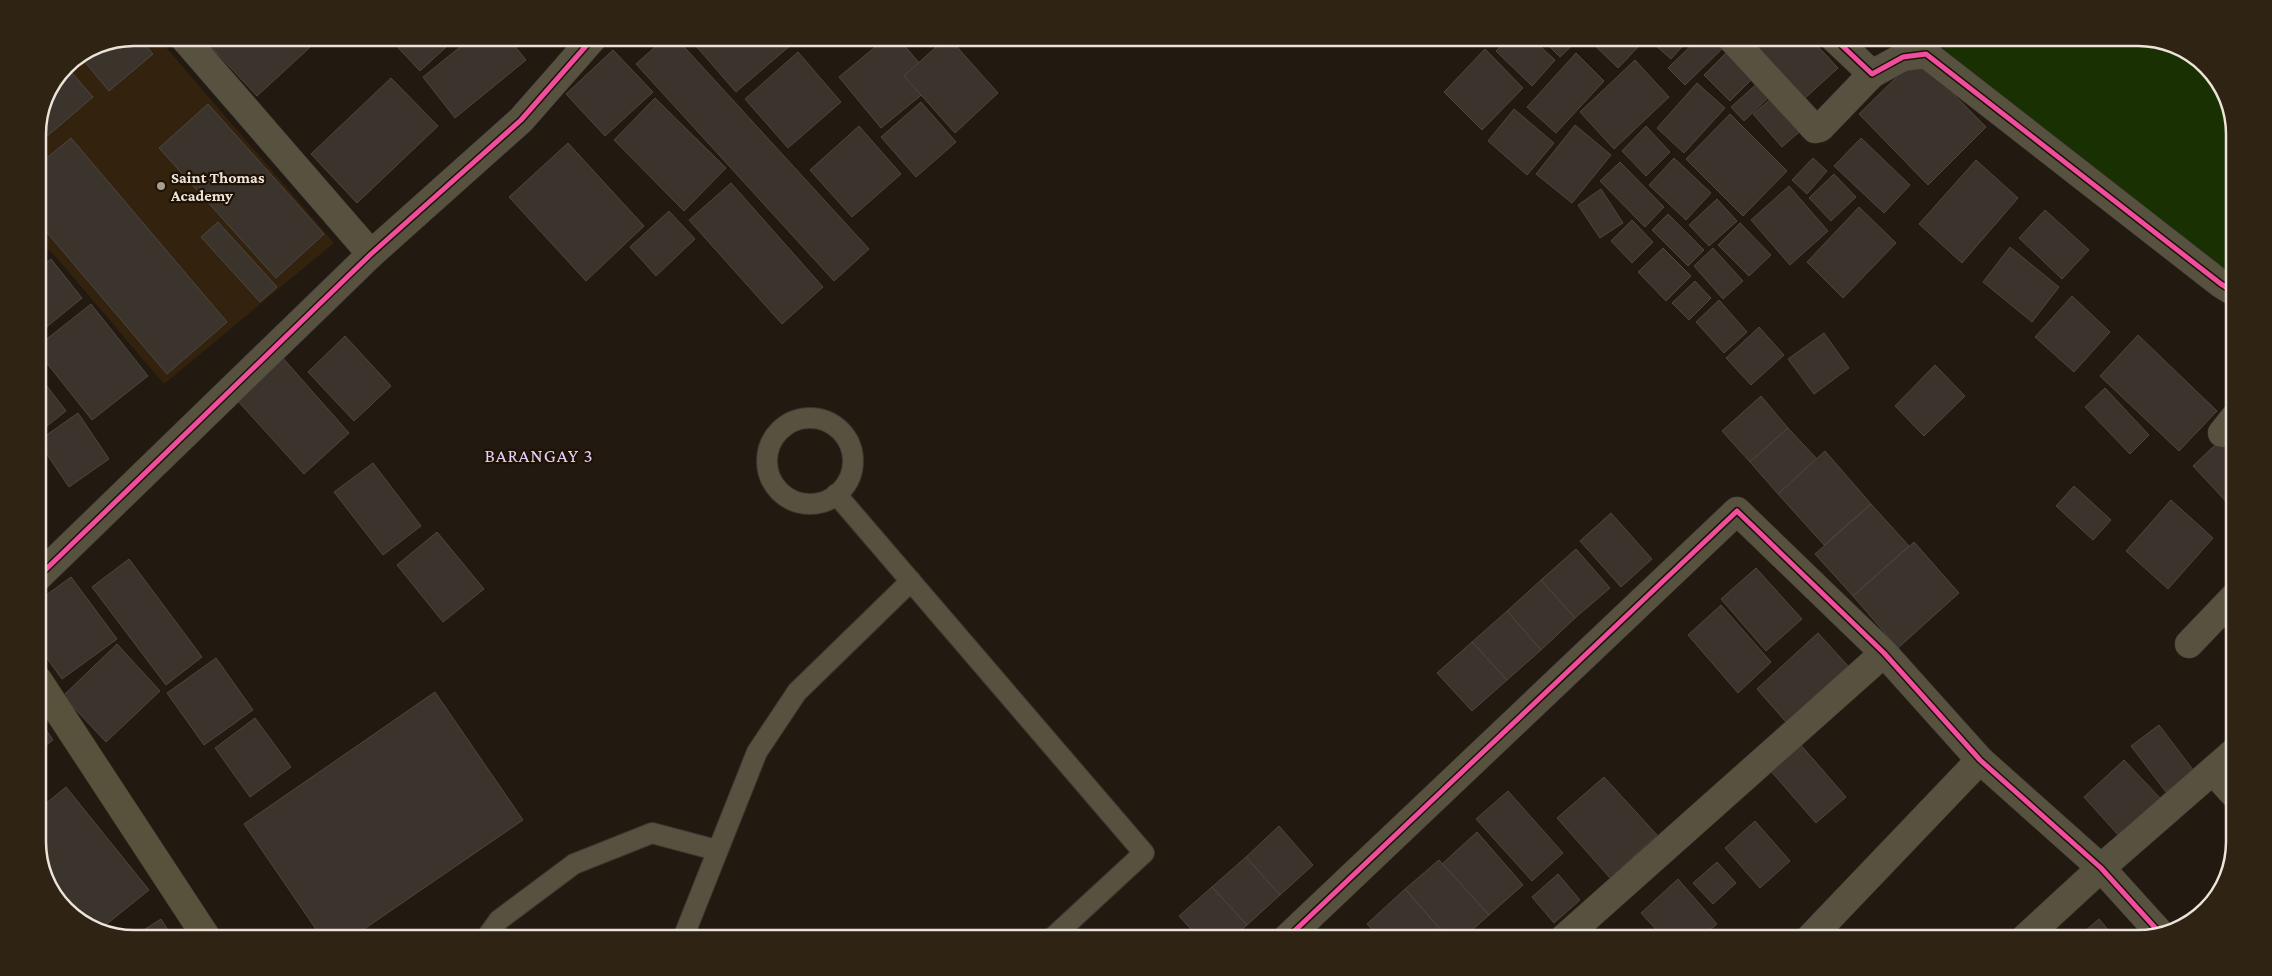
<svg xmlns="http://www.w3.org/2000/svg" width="2272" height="976" font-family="'Crimson Pro',serif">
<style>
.built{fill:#33220d}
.green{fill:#193003}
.building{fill:#3b342d;stroke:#4e4740}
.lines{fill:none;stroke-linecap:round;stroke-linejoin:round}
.lane-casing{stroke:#3d362f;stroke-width:22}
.street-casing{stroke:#3d362f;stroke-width:29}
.secondary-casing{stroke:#3d362f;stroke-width:29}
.lane{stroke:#56523f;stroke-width:20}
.street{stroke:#56523f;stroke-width:28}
.secondary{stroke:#58523c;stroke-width:28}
.cycleway-casing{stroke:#1f1203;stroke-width:8}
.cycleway{stroke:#ef4d9e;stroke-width:5}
.poi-dot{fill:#a69d93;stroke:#1f1203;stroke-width:2}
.labels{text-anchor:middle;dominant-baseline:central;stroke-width:4.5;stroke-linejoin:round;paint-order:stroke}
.poi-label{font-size:16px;font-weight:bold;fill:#ede3d9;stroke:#1f1203;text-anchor:start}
.quarter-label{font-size:19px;letter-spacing:1px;fill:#e1cff9;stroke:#1f1203}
.rim{fill:none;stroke:#ede3d9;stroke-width:2.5}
</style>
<rect width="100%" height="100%" fill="#221a11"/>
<polygon class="built" points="135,38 158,38 334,243 164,384 49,249 38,258 38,129 45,97 66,66 98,45"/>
<g class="green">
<polygon points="1824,38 1876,38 1847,65"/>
<polygon points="1930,38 2137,38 2174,45 2215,76 2234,129 2234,281"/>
</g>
<g class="building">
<polygon points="139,38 153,54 109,91 80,56 98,45"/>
<polygon points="203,38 320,38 257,96"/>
<polygon points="389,38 456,38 420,71"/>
<polygon points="471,38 508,38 526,60 455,118 423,77"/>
<polygon points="665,38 676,38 869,249 834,281 636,64"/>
<polygon points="689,38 799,38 736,92"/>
<polygon points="886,38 898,38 936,83 881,128 839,77"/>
<polygon points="946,38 949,38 998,93 955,133 904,76"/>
<polygon points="1509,38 1531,38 1555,60 1532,86 1496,51"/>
<polygon points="1541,38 1580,38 1560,57"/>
<polygon points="1591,38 1632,38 1640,45 1618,68 1589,40"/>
<polygon points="1647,38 1690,38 1671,59"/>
<polygon points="1699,38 1721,38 1727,44 1685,85 1668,68"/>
<polygon points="1745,38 1810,38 1838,68 1803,100"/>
<polygon points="1732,47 1758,73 1730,101 1704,75"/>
<polygon points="1485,49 1523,88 1482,130 1444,92"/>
<polygon points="613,50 653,92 605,136 566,94"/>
<polygon points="798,52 841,102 788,148 745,99"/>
<polygon points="1576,53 1604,81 1556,133 1527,107"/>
<polygon points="1917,57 1986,127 1928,185 1859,114"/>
<polygon points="1635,60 1669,97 1614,149 1580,112"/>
<polygon points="66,66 93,97 38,144 38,129 45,97"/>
<polygon points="391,78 438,126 357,203 311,154"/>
<polygon points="1760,81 1772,94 1744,121 1731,107"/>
<polygon points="1697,83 1725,108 1684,153 1657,128"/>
<polygon points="1778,93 1806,126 1782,147 1753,114"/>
<polygon points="655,98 726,168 684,211 614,140"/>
<polygon points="921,102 956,142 916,177 881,137"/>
<polygon points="208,104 324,234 276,278 159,148"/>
<polygon points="1514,109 1554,143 1527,175 1488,141"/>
<polygon points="1730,114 1787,171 1743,216 1686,159"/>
<polygon points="1575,125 1611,155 1572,203 1536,174"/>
<polygon points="859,126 901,174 852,217 810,170"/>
<polygon points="1646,126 1670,152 1646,176 1622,151"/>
<polygon points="71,138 227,322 167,374 38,222 38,165"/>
<polygon points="1861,138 1910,185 1884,213 1834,166"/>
<polygon points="568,143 644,226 586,281 509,197"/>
<polygon points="1674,158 1711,193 1686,220 1649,185"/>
<polygon points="1813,158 1827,171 1807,194 1792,180"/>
<polygon points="1976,160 2018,198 1962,263 1919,224"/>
<polygon points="1620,162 1664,207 1645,227 1600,181"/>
<polygon points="1834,174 1856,197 1831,221 1809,198"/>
<polygon points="731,183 823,287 782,324 689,220"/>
<polygon points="1789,186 1828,231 1790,265 1751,220"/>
<polygon points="1601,189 1623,223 1600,238 1578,205"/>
<polygon points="1717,199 1737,221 1709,246 1689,225"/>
<polygon points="1859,207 1896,243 1843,298 1807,262"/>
<polygon points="2045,210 2089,250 2062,279 2019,238"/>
<polygon points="669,211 695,239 656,276 630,247"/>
<polygon points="1668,214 1704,250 1688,266 1652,230"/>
<polygon points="1632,220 1653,242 1632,263 1611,241"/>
<polygon points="218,222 277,287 260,302 201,237"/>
<polygon points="1740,223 1771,255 1749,276 1718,245"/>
<polygon points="2010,247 2059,287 2032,322 1983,282"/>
<polygon points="1663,248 1691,276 1666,301 1638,272"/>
<polygon points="1713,248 1743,281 1723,299 1694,266"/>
<polygon points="51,259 82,298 38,334 38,269"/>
<polygon points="1695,281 1711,298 1689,320 1672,303"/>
<polygon points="2072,296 2110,332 2074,372 2035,337"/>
<polygon points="1719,300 1747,332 1724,353 1696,322"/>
<polygon points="91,304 148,376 92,420 38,352 38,346"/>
<polygon points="1759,327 1784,355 1751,385 1726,358"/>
<polygon points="1824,333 1849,368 1814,394 1788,359"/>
<polygon points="2138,335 2217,411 2179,451 2100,376"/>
<polygon points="345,336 391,386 354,421 308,372"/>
<polygon points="282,357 349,433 304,474 236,399"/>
<polygon points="1935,365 1965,396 1924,436 1895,406"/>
<polygon points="40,377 66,411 38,433 38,379"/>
<polygon points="2105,388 2149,435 2130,454 2085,407"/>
<polygon points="1761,396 1788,428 1750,462 1722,431"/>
<polygon points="78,413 109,459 69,487 38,441"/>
<polygon points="1788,428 1817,459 1778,494 1750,462"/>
<polygon points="2232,429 2234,431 2234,510 2193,466"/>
<polygon points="1825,451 1871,504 1824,545 1778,494"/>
<polygon points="373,463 421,526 383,555 334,492"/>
<polygon points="2074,486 2111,520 2093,540 2056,506"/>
<polygon points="2171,500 2213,538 2168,589 2126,551"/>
<polygon points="1871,504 1909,546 1853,596 1815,554"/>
<polygon points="1611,513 1652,559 1621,587 1580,541"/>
<polygon points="437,532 484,589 443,622 397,565"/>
<polygon points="1914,542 1959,593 1898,648 1853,596"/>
<polygon points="1576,549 1610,588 1575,618 1541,580"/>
<polygon points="129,559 202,657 166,685 92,587"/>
<polygon points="1756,568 1802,619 1766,651 1721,599"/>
<polygon points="71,577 117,639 62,679 38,646 38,601"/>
<polygon points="1541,580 1575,618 1541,650 1507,611"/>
<polygon points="1721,605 1771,662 1738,693 1688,635"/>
<polygon points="1507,611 1541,650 1507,680 1472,642"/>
<polygon points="1818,633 1848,666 1786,722 1757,689"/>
<polygon points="1472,642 1507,680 1472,711 1437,673"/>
<polygon points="117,644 160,691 106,742 63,696"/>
<polygon points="216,658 253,710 204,745 167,693"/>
<polygon points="435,692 523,820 351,938 322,938 244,824"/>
<polygon points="38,718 53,740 38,751"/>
<polygon points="255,718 291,767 250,797 215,748"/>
<polygon points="2159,725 2194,771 2166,792 2131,746"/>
<polygon points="1800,744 1846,797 1816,823 1770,770"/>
<polygon points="2124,760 2161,799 2120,837 2084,797"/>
<polygon points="1604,777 1657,835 1610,878 1557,818"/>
<polygon points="38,785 43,792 38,795"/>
<polygon points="66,787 149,890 98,931 81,918 49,879 38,848 38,810"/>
<polygon points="1508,791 1563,853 1532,881 1476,819"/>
<polygon points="1755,821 1790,861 1760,888 1725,848"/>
<polygon points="1279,826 1313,865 1280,895 1246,857"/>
<polygon points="1477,832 1523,885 1489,915 1442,864"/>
<polygon points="1246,857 1280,895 1247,925 1212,887"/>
<polygon points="1439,860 1489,915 1463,938 1448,938 1405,889"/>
<polygon points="1717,862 1736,883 1713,904 1693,883"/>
<polygon points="1558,874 1580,900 1554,923 1532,897"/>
<polygon points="1678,879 1717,924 1700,938 1664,938 1641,913"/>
<polygon points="1212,887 1247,925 1231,938 1199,938 1179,916"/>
<polygon points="1405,889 1448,938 1380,938 1367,924"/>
<polygon points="161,919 173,938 131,938"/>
<polygon points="2099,919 2115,938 2077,938"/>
</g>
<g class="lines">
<defs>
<g id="lane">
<circle cx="810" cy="461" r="43"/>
<polyline points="836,494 1144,853 1052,938"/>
<polyline points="486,938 499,920 574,864 652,833 716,850"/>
<polyline points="683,938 757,752 797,692 911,581"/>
</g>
<g id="street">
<polyline points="184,38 371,254"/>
<polyline points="1731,38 1815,129 1820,128 1872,74"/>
<polyline points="1834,38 1872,74 1903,57 1926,54 2221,284 2234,292"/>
<polyline points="2222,433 2234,418"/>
<polyline points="38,577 371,254 521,120 593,38"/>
<polyline points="2189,644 2234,597"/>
<polyline points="2214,772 2234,794"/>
<polyline points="1287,938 1737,511 1884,653 1980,760 2101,868 2159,932"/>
<polyline points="1564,938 1884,653"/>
<polyline points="1810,938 1980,760"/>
<polyline points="2025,938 2101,868 2234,752"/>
</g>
<polyline id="secondary" points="38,680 207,938"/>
</defs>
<use href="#lane" class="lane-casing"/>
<use href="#street" class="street-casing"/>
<use href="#secondary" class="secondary-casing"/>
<use href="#lane" class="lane"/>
<use href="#street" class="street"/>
<use href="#secondary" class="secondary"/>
<defs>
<g id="cycleway">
<polyline points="1834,38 1872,74 1903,57 1926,54 2221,284 2234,292"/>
<polyline points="38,577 371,254 521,120 593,38"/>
<polyline points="1287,938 1737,511 1884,653 1980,760 2101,868 2159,932"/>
</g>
</defs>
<use href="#cycleway" class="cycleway-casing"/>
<use href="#cycleway" class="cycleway"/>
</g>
<circle class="poi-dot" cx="161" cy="186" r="5"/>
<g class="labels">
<g class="poi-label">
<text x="171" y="177">Saint Thomas<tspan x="171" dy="18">Academy</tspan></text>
</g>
<g class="quarter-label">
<text x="539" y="455">BARANGAY 3</text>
</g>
</g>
<path d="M0 0H2272V976H0ZM134 46H2138A88 88 0 0 1 2226 134V842A88 88 0 0 1 2138 930H134A88 88 0 0 1 46 842V134A88 88 0 0 1 134 46Z" fill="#2f2314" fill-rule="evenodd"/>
<path class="rim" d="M134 46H2138A88 88 0 0 1 2226 134V842A88 88 0 0 1 2138 930H134A88 88 0 0 1 46 842V134A88 88 0 0 1 134 46Z"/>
</svg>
